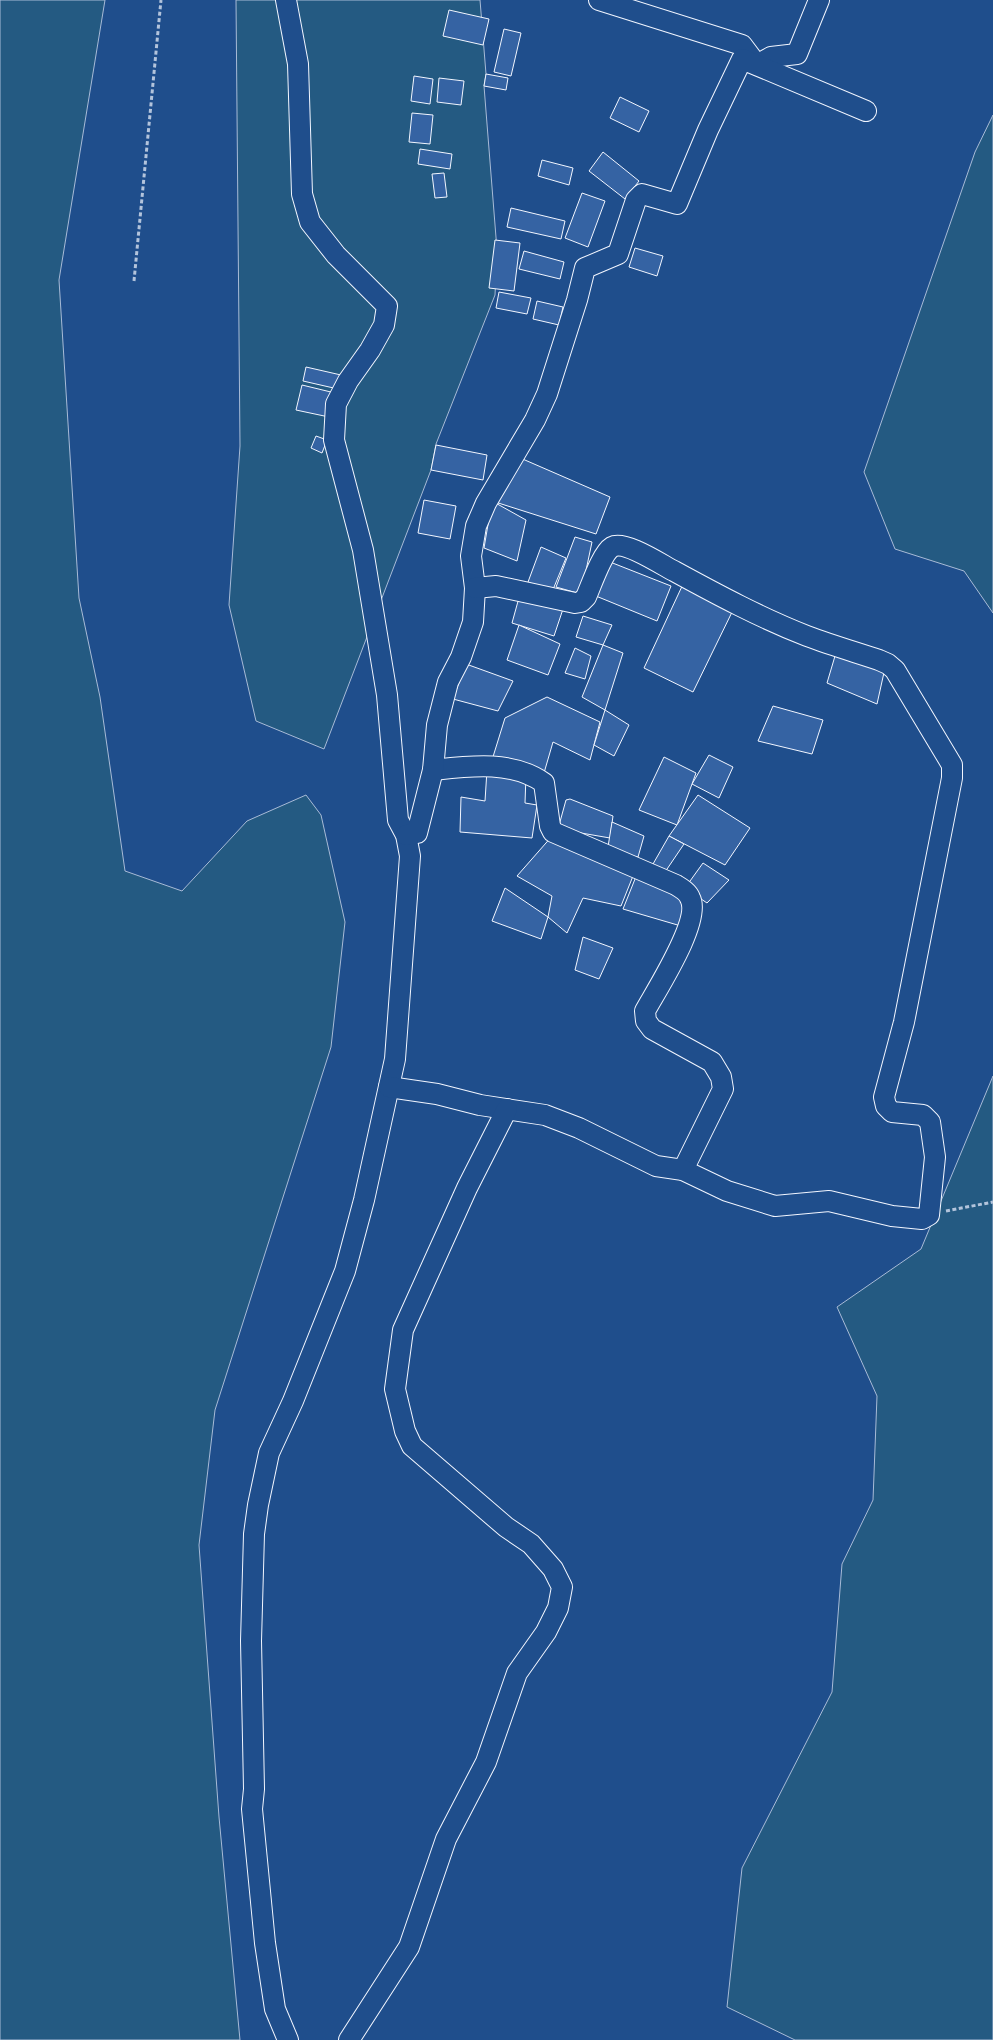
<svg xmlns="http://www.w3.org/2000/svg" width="993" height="2040" font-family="Signika,sans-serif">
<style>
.green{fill:#245a82;stroke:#a8bbd7}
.building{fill:#3563a3;stroke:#f2f6ff}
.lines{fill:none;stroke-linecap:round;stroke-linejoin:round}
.minor-casing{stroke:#f2f6ff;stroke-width:22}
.path{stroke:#b3c4dc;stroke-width:3;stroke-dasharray:4 2.5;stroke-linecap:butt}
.minor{stroke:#1f4e8c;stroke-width:20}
</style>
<rect width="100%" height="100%" fill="#1f4e8c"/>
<g class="green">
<polygon points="0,0 105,0 59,280 79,598 100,697 125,871 182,891 247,821 306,795 321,815 345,922 331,1047 215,1410 199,1545 219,1817 240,2040 0,2040"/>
<polygon points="236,0 480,0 486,74 484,86 497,250 495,295 436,444 431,470 324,749 256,721 229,605 240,446"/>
<polygon points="993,115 993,613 964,571 895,549 864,472 975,152"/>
<polygon points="993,1076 993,2040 795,2040 727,2007 742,1868 832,1692 842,1564 873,1500 877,1396 837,1307 921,1249"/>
</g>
<g class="building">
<polygon points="449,10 489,19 483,45 443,36"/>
<polygon points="504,29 521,33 511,76 494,72"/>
<polygon points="486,74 508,78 506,90 484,86"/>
<polygon points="414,76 433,79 430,104 411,101"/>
<polygon points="439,78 464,81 461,105 437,102"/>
<polygon points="620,97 649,111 639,132 610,118"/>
<polygon points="412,113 433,115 430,144 409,142"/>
<polygon points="420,149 452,154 450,169 418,164"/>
<polygon points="603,152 639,181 625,199 589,171"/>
<polygon points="542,160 573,168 569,185 538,176"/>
<polygon points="444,173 447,197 435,198 432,174"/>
<polygon points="582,193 605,201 588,247 565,238"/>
<polygon points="511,208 565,221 561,239 507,227"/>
<polygon points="495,240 520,243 514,291 489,288"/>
<polygon points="635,248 663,256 657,276 629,267"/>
<polygon points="524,251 564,262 560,279 519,269"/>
<polygon points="499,292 531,298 527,314 496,308"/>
<polygon points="537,301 563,307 559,325 533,319"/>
<polygon points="306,367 341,375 338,389 303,381"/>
<polygon points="302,385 335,393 329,417 296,410"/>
<polygon points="316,436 327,440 322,453 311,448"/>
<polygon points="436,445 487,455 483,480 431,470"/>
<polygon points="518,457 610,497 596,534 492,501"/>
<polygon points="424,500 456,506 450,539 418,533"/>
<polygon points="492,501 526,520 517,561 484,548"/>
<polygon points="575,537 592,542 581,594 556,587"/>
<polygon points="541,547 566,558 552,592 528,582"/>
<polygon points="605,560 671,586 657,621 591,594"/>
<polygon points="684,582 735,606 693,692 644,668"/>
<polygon points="520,594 564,606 554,636 512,623"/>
<polygon points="583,616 612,625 603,645 576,637"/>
<polygon points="519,625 560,644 548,675 507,660"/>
<polygon points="603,645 623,653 605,710 582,697"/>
<polygon points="575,648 591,656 585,679 565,673"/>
<polygon points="835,656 885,668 877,704 827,683"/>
<polygon points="466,664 513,681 498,711 453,699"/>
<polygon points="547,697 600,722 590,760 553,742 544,773 492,760 505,718"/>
<polygon points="773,706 823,720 812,754 758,741"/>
<polygon points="605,710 629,725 614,756 594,745"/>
<polygon points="709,755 733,767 719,798 692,784"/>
<polygon points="664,757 696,773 677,825 639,810"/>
<polygon points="487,770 526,775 525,803 537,805 532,838 460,832 461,797 485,801"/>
<polygon points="698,795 750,828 725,865 669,836"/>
<polygon points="570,799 613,816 610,838 558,829 566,800"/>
<polygon points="612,822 644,836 638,857 607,853"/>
<polygon points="553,835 635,871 621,906 583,898 567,933 548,917 552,896 517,876"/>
<polygon points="669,836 684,844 663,875 649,871"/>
<polygon points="703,863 729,880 707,903 685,888"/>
<polygon points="637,874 684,895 681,926 623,909"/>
<polygon points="505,888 548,917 541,939 492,921"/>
<polygon points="583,937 613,948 599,979 575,970"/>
</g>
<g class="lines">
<defs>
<g id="minor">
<polyline points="286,0 298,64 302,194 310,222 336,255 387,306 384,325 370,350 348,381 336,404 334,440 363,550 387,695 398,820 406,835 410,856 395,1059 364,1200 345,1271 293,1401 269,1453 258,1505 254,1534 251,1641 254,1789 252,1809 265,1943 275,2009 288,2040"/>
<polyline points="599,0 742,45 757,65 771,57 797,54 819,0"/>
<path d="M433,770C469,766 512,760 544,783L550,826L553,832L676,885C681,888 688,892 690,898C702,920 657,989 645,1011L646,1021L652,1029L712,1062L721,1077L723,1089L683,1170"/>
<polyline points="406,835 417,833 433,770 437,725 448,682 461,657 473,622 475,588 471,556 476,526 486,503 535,420 547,394 577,300 585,268 618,254 636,200 642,194 677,204 708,130 742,59 866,111"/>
<path d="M389,1087L437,1094L480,1105L545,1115L579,1128L656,1166L683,1170L727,1191L775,1206L829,1201L892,1216L922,1219L929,1215L935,1157L930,1122L923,1115L892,1112L886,1106L884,1097L904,1022L952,778V765L895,670L888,664L879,660C855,652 831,645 807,636C761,618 718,595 674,571C662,565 625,540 612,547C602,553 591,586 586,597L581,602L575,603L496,586L475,588"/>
<polyline points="349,2040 409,1947 446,1839 486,1762 517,1673 546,1632 558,1608 562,1587 553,1569 531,1544 506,1527 412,1446 405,1431 395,1389 403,1330 467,1188 507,1109"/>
</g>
</defs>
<use href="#minor" class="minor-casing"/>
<g class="path">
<polyline points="134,281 161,0"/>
<polyline points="946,1211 993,1202"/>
</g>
<use href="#minor" class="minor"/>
</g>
</svg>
